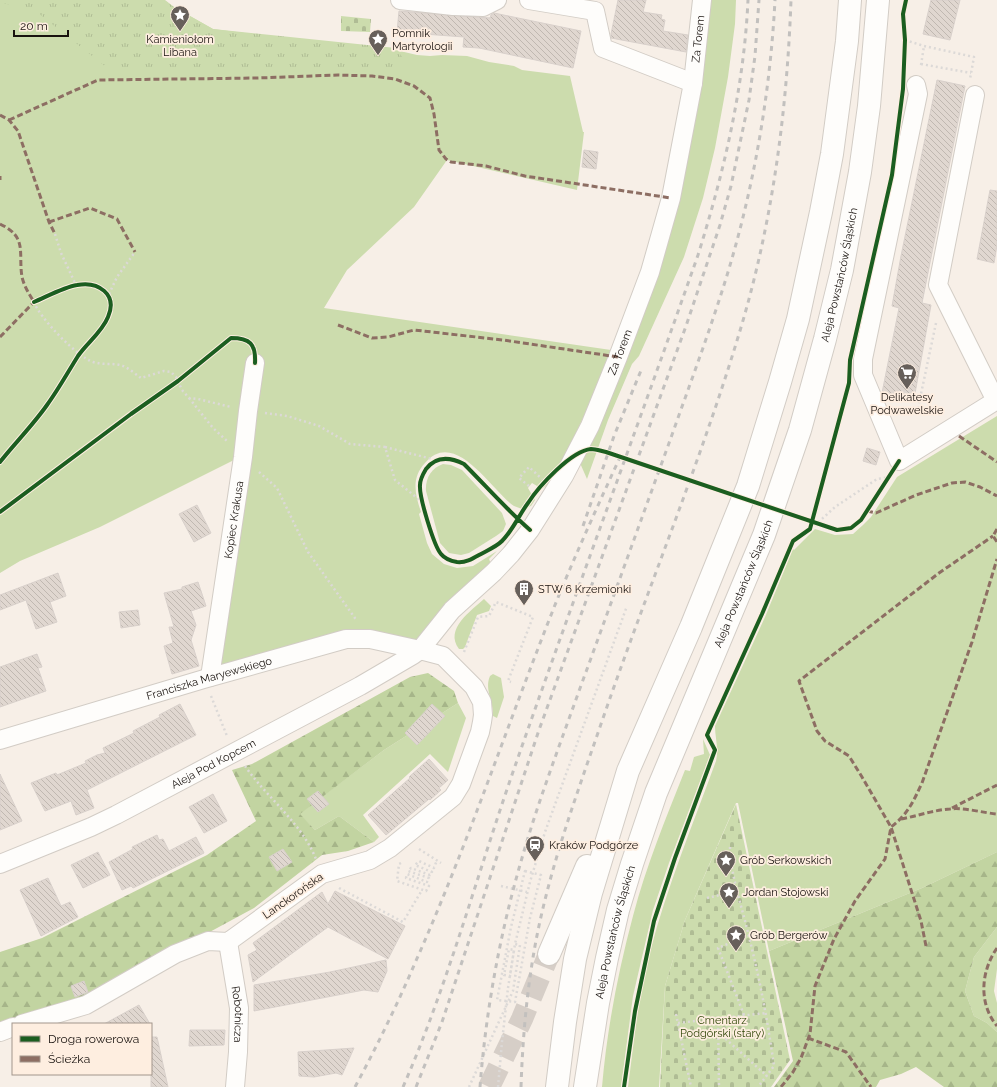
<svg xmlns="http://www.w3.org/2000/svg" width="997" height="1087" font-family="Raleway,sans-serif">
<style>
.grass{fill:#ccdcad}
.forest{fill:url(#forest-firs)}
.cemetery{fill:url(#cemetery-stones)}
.park{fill:url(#park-tufts)}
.building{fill:url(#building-back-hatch);stroke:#d8d0cb}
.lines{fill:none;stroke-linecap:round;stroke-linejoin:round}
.major-tunnel{stroke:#d6cec7;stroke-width:22;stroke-dasharray:22 11;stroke-linecap:butt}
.minor-casing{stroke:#d2ccc5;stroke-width:20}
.major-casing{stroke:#d2ccc5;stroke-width:24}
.path{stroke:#dcd9d7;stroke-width:2.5;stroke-dasharray:2 3;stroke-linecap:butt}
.minor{stroke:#fefdfb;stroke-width:18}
.major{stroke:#fefdfb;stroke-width:22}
.rail{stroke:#c2c0be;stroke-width:3;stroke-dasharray:5 5;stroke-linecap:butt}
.path-bridge{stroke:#dcd9d7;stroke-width:2.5;stroke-dasharray:2 3;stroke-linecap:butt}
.quiet{stroke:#8d6e63;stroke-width:3;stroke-dasharray:6 3;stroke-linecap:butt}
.cycleway-casing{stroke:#feeee0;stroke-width:6}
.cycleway{stroke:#1b5e20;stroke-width:4}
.labels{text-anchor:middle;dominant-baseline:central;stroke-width:3.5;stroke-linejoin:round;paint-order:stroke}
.poi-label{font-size:11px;fill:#19130f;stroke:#feeee0;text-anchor:start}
.street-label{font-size:11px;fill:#19130f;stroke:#feeee0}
.park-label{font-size:11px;fill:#304708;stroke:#feeee0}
</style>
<defs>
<pattern id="forest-firs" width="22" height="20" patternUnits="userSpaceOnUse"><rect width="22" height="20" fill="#c2d4a1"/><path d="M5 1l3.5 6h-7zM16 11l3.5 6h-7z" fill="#a6b589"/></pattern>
<pattern id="cemetery-stones" width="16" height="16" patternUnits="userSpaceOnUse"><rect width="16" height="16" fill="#ccdcad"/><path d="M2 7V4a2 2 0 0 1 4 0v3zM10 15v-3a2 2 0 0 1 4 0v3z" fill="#afbc94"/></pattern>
<pattern id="park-tufts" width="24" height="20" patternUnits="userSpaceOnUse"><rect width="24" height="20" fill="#ccdcad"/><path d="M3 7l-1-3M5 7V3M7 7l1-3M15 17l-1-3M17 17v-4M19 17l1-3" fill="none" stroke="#afbc94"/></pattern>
<pattern id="building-back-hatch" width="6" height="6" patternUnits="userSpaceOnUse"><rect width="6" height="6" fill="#e0d7d0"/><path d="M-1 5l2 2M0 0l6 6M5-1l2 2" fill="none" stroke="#c0b8b1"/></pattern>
</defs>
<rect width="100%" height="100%" fill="#f7efe7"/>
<g class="grass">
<path d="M0,0H165L174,7L213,29L391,52L400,51L417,55L430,56L442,55L467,56L489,62L514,66L522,70L570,76L583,132H584L577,190L447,160L414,207L347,270L324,308L611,350L593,397L566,454L550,483L542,489L532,483L528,488L535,500L531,506L522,509L514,506C492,491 455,427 425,463C411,478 415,494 421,512L419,514L427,543L432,554L444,564L457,568L473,566L497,551L489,559L491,564L441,610L416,640L367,632L220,666L246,454L100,527L20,561L0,573Z"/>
<polygon points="706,0 736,0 735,24 728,77 715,148 703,198 684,257 639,356 632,364 608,420 587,479 580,463 631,347"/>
<path d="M997,416V852L922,888L769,951L738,803H736L685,920L665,986L659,1087H628C634,1042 638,996 650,952C667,887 693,824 716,761C719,749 715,738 715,726L765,617L793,549L794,550L815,529L835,535L853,534L863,525L871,517L897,477Z"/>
<path d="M443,464L451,465L462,470L502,513L506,524L503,531L496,536L469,553L461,555L449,553L440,543L426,491C425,479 431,468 443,464Z"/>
<path d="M484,599L491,606L489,611L477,615L465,647L463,649H459C444,629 471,611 484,599Z"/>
<path d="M493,674L501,678L504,697L497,718L493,716C494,703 484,689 490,676Z"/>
<polygon points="458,703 466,718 448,772 430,754 363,815 379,837 374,842 339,816 315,830 299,814 384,750"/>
<path d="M703,739L710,755L669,863L653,910L633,996L621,1087H602C607,1029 618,972 633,916C646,866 666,818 685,770L690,771L694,757L704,754Z"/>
<polygon points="997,927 997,969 994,991 997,1003 997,1032 987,1023 974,1016 965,991 974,957"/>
</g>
<g class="forest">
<polygon points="428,673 454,691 458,703 384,750 300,814 315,830 339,816 374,842 348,851 322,855 254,908 86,999 0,1027 0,952 42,938 207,855 256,821 232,770 252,764 410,677"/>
<polygon points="997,852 997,927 974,957 965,991 974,1016 987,1023 997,1032 997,1087 944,1087 916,1067 901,1074 880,1080 876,1087 774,1087 793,1061 769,951 922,888"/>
</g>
<g class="cemetery">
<polygon points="341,16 371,19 370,32 341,31"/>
<polygon points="736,804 790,1060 771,1087 660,1087 665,986 685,920"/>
</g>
<polygon class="park" points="0,0 164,0 174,7 213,29 396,48 411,70 106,67 38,13 0,2"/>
<g class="building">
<polygon points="618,0 646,0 643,12 662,15 661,19 665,20 663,31 688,35 686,52 611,38 611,34"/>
<polygon points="931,0 960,0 950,40 923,34"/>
<polygon points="399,11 490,18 491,15 494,13 581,31 573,68 479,48 463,47 464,37 397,32"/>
<polygon points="937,80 965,86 922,303 931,305 914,399 882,393 899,308 892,306 901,256"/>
<polygon points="584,150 598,152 596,169 582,167"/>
<polygon points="990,190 997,191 997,245 994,263 977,259"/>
<polygon points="867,448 880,452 876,465 863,461"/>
<polygon points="197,505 211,533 194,542 179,514"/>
<polygon points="58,573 66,596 50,602 57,622 36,629 26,600 0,610 0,595"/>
<polygon points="198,582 206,606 191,611 196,625 191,640 199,666 172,674 164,646 173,643 169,627 174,627 164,593 182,589 182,587"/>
<polygon points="138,610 140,625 121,628 119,612"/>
<polygon points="37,654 42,667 38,668 46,691 0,707 0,667"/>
<polygon points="180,704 196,735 87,790 94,808 76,815 71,801 45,811 31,783 56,773 57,775 86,763 85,761 97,755 105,753 103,748 134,733 133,731 160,717 159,715"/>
<polygon points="432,704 445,716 417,745 405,733"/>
<polygon points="429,759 448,780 439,788 441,790 430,800 429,799 386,835 368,815 410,778 409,777"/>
<polygon points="0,774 22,821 0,830"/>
<polygon points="318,791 329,804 318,812 307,799"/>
<polygon points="213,794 227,821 204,833 189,807"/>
<polygon points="157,835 159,840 163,839 169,851 196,837 204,853 133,888 131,886 122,890 109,862 133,849 132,847"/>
<polygon points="283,849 292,862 277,871 269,857"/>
<polygon points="98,852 110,875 83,888 71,865"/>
<polygon points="48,878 61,906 70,902 78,917 41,936 20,890"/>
<polygon points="335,891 405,926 388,959 328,927 253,982 248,955 257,950 253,943 322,892 328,904"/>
<polygon points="386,960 387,971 378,992 364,990 254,1011 254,985 330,972"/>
<polygon points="84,981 88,992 75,997 71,986"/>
<polygon points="139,1005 150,1024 104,1024"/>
<polygon points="190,1030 225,1030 224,1045 189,1046"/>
<polygon points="151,1037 157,1037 168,1087 151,1087"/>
<polygon points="354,1048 342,1075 336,1073 314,1077 299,1076 298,1052"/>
</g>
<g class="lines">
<polyline class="major-tunnel" points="489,1087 522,1019 549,954"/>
<defs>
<g id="minor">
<polyline points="400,0 453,6 483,7 497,0"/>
<polyline points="529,0 595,11 603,48 693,83"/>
<polyline points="916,85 918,94 863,359 863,375 899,461 997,400"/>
<polyline points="975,95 938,285 996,401"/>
<path id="s1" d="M210,677L243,457L248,411L255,363"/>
<path id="s2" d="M0,740L204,679L346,639H370L420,650L443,656L474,687L482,702L483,715L482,722L480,732L461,784L453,797L390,848L370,860L322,874L228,942L208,941L175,954L86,1005L22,1024"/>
<path id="s3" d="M0,864L91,827L116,815L360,686L413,655L420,650L452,610L494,572L511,554L530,530L564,476L590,426L618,357L650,272L671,198L693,83L702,0"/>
<path id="s4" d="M228,942L239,1008L238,1052L235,1087"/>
<polyline points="0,1032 13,1027"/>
</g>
<g id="major">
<polyline points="549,954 587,866"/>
<polyline points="557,1087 565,1022 575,959 591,893 628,771 691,627 748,486 780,382 798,319 821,212 832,154 847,41 850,0"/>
<path id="s5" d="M585,1087L598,1003L607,958L618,910L632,864L656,793L764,535L800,430L825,339L842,270L860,172L869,106L878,0"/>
</g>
</defs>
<use href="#minor" class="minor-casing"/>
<use href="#major" class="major-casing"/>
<g class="path">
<polyline points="905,40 924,46 974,57 970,79"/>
<polyline points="921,64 971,73"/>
<polyline points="921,65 924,46"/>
<polyline points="903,73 905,40 903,14 906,0"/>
<polyline points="55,234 61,253 76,285"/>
<polyline points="109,294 117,277 135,252"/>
<path d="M34,302C39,317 77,357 93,362C103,365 112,363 120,365C128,367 135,374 141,378L164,371L171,372L176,377L182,390L189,398L198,399L231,407"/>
<polyline points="936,323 918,408 943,412"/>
<polyline points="189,398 213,428 227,441"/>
<polyline points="265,413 287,416 319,426 350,444 385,447 395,480 422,502"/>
<polyline points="385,447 436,460"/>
<polyline points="259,472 277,488 308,552 357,621"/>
<polyline points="529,486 519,478 529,467 542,479"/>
<polyline points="811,529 835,507 877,479 890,477"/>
<polyline points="464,652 478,617 489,616 496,602 533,617 508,681 511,682"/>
<polyline points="211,696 227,736"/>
<path d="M245,766C267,798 301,822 316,859"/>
<path d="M730,847C731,878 742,906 749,937C760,980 768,1023 774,1066L758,1087"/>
<polyline points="419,849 441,863"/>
<polyline points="401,863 399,864 397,881 426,891 429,886 406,878 407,874 427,882 429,878 408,871 411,868 430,875 432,872 415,865 419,861 434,868 437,860"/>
<polyline points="501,886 527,892"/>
<polyline points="339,888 403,922 422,890"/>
<polyline points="707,898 737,891"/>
<polyline points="508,988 514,950 509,949 504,975 510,976 515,944 530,882 545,832 627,606"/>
<polyline points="676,1014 691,1087"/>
<polyline points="744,1015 718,948 749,935"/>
<polyline points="718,1018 719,1087"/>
<polyline points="678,1023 766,1013"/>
<polyline points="718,1032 767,1076"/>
<polyline points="469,1087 513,991 520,945 515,944"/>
<polyline points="624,1087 635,1011 654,921 675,858 715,750 707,735 762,614 793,541 810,529 848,385"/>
</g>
<use href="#minor" class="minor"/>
<use href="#major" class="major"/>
<g class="rail">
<polyline points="583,526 614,436 642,368"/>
<path d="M355,1087C377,1046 397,1005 415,963C468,844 509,720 557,600C577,551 599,503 621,455"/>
<path d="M403,1087C448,984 477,875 514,769C574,597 638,426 698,255C724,172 744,87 748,0"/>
<polyline points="416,1087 442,1022 539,730 686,326 720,225 731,186 749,100 755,56 759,0"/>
<path d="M480,1087C486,1010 500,933 522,858C538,802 559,747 579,691C609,609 638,528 668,446C687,392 707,339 724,285C753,193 770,96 775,0"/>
<path d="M521,1087C523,1027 529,966 543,908C558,845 580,785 601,724C647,590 702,459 742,324C773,218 787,110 791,0"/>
</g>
<g class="path-bridge">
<polygon points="525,871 541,875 530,918 515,1002 497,1000 511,927"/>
<polyline points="498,1087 502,1042 508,988"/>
</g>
<g class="quiet">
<polyline points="0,115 9,120 18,131 49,222 55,234"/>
<polyline points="9,120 98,80 258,78 338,75 372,76 395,79 414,86 430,98 434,114 439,150 446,159 451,162 486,166 525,176 671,198"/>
<polyline points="0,176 0,180"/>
<polyline points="49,222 90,208 117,219 135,252"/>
<path d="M0,224C28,237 18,253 22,277C24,286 29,294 34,302"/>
<polyline points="338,325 372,338 388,337 414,330 503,340 618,357"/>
<polyline points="0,337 34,302 37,301"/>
<polyline points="959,436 997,462"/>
<polyline points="867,511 876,513 916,495 952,483 965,482 980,487 997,496"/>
<polyline points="997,529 993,536 997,542"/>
<polyline points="952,808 997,785"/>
<path d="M901,819C918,816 933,810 950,809C963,807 984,813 997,814"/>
<polyline points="926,946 921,921 891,827 862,777 849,756 825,741 817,731 799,681 939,573 993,536"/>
<path d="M997,948C981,971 978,1003 997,1026"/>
<polyline points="808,1038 846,1052 871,1087"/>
<path d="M781,1087L793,1072L801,1058L810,1034L815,986L834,939L855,901L885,859L891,827C908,814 913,802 922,783L972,642L997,559"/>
</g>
<defs>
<g id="cycleway">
<path d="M0,462C15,443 33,425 47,405C58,390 68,372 78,356C87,343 102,332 108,317C118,294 98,281 77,285C64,287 46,297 34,302"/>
<path d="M0,512L131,414L178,381L231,338C250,338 256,344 255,363"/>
<path d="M530,530C506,509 486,486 464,464C450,457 436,456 426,469C423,474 420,479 420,485C419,497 434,546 441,554C445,559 451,561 457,562C465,563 472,559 479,555C486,551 496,547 502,541C513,530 519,515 528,503C539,486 571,451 591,449C596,449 601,451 606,452L837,530L851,528L861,520L899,461"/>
<polyline points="624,1087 635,1011 654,921 675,858 715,750 707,735 762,614 793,541 810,529 849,383 850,360 892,175 903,89 905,40 903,14 906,0"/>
</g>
</defs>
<use href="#cycleway" class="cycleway-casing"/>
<use href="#cycleway" class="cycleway"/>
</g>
<defs>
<symbol id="sight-pin" viewBox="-11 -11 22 30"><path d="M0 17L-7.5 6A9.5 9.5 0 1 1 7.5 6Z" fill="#67605b" stroke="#feeee0"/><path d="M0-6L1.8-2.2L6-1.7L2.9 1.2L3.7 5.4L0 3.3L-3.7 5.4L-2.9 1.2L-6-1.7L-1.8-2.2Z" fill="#fff"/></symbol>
<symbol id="supermarket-pin" viewBox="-11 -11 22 30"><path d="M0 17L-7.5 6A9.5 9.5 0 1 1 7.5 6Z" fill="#67605b" stroke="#feeee0"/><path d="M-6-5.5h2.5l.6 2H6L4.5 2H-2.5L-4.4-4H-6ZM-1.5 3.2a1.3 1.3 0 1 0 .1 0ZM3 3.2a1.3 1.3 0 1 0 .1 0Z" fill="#fff"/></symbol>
<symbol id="building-pin" viewBox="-11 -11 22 30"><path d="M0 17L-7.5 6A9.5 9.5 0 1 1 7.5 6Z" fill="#67605b" stroke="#feeee0"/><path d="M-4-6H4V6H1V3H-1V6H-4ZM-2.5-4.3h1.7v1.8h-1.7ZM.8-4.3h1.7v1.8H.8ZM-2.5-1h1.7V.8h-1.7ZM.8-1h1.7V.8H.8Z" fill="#fff"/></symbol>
<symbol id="station-pin" viewBox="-11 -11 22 30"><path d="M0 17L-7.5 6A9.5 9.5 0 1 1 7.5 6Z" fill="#67605b" stroke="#feeee0"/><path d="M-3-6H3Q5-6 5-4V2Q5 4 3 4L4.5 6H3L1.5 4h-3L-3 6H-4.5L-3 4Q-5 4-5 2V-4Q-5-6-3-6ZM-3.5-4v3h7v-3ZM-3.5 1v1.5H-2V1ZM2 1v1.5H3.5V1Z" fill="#fff"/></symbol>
</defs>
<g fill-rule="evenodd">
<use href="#sight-pin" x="169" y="4" width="22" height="30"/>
<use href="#sight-pin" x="367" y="28" width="22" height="30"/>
<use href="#supermarket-pin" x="896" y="362" width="22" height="30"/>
<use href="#building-pin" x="513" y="578" width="22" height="30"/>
<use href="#station-pin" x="524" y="834" width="22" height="30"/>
<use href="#sight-pin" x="715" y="849" width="22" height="30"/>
<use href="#sight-pin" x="718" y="881" width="22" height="30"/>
<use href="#sight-pin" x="725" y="924" width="22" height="30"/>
</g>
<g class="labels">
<g class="poi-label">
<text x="392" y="33">Pomnik<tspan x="392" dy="13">Martyrologii</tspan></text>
<text x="180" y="39" text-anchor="middle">Kamieniołom<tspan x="180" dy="13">Libana</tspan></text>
<text x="907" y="397" text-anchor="middle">Delikatesy<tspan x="907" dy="13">Podwawelskie</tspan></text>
<text x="538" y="589">STW 6 Krzemionki</text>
<text x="549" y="845">Kraków Podgórze</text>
<text x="740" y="860">Grób Serkowskich</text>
<text x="743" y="892">Jordan Stojowski</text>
<text x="750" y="935">Grób Bergerów</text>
</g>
<g class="street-label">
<text stroke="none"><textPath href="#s3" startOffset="1159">Za Torem</textPath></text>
<text stroke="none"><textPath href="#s5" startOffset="854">Aleja Powstańców Śląskich</textPath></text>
<text stroke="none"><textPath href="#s3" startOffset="835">Za Torem</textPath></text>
<text stroke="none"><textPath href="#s1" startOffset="159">Kopiec Krakusa</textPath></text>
<text stroke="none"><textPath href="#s5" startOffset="530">Aleja Powstańców Śląskich</textPath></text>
<text stroke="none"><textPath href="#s2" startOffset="218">Franciszka Maryewskiego</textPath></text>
<text stroke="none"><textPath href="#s3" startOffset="236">Aleja Pod Kopcem</textPath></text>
<text transform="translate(293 896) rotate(-35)">Lanckorońska</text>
<text stroke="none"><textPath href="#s5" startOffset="158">Aleja Powstańców Śląskich</textPath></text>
<text stroke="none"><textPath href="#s4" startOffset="73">Robotnicza</textPath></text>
</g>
<g class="park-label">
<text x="722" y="1020">Cmentarz<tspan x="722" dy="13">Podgórski (stary)</tspan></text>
</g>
</g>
<rect x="12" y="1023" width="140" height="52" fill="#feeee0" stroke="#a2968c"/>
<rect x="20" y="1036" width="20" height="6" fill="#1b5e20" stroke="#a2968c"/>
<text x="48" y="1043" font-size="12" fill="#19130f">Droga rowerowa</text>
<rect x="20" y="1056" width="20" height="6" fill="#8d6e63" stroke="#a2968c"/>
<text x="48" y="1063" font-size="12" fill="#19130f">Ścieżka</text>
<path d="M14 30v6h54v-6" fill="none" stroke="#19130f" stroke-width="2"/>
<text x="20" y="30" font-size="12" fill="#19130f" stroke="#feeee0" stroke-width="3" paint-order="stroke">20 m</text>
</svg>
